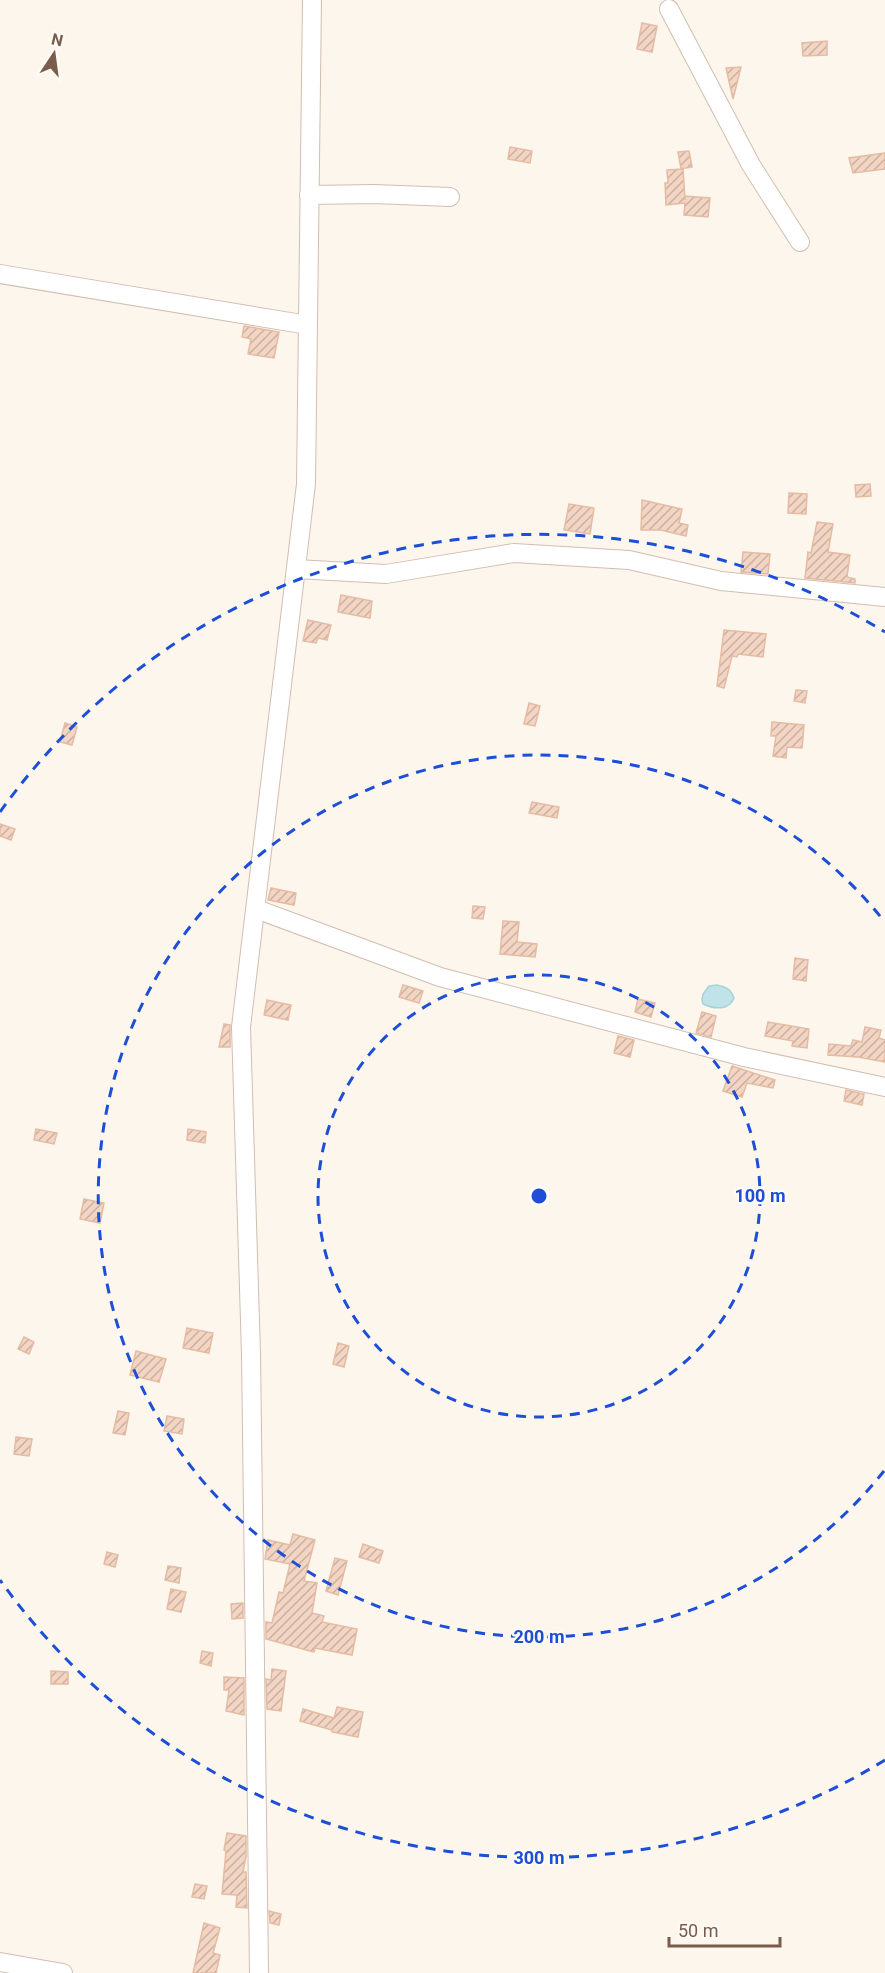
<svg xmlns="http://www.w3.org/2000/svg" width="885" height="1973" font-family="Roboto,sans-serif">
<style>
.water{fill:#bfe3e8;stroke:#a5d3da;stroke-width:1.5}
.building{fill:url(#building-hatch);stroke:#e6bba3;stroke-width:1.5}
.lines{fill:none;stroke-linecap:round;stroke-linejoin:round}
.minor-casing{stroke:#d1beb0;stroke-width:20}
.minor{stroke:#fff;stroke-width:18}
.ring{fill:none;stroke:#1d4ed8;stroke-width:3;stroke-dasharray:10 8}
.centre{fill:#1d4ed8;stroke:#fffaf3;stroke-width:3}
.ring-label{font-size:18px;text-anchor:middle;font-weight:bold;fill:#1d4ed8;stroke:#fffaf3;stroke-width:4.5;stroke-linejoin:round;paint-order:stroke}
</style>
<defs>
<pattern id="building-hatch" width="6" height="6" patternUnits="userSpaceOnUse" patternTransform="scale(1.5)"><rect width="6" height="6" fill="#f3d5c3"/><path d="M-1 1l2-2M0 6l6-6M5 7l2-2" fill="none" stroke="#cab0a1"/></pattern>
</defs>
<rect width="100%" height="100%" fill="#fdf6ec"/>
<path class="water" d="M717,985C726,987 731,989 734,998C729,1011 714,1009 703,1004L702,1000L703,994L709,986Z"/>
<g class="building">
<polygon points="642,23 657,26 652,52 637,49"/>
<polygon points="827,41 827,55 803,56 802,43"/>
<polygon points="741,67 733,99 726,68"/>
<polygon points="510,147 532,151 530,163 508,159"/>
<polygon points="689,151 692,167 681,169 678,152"/>
<polygon points="885,153 885,169 853,173 849,158"/>
<polygon points="683,169 685,200 685,196 710,198 708,217 684,215 685,203 666,205 665,183 668,183 667,170"/>
<polygon points="244,326 279,332 274,358 248,354 251,339 242,337"/>
<polygon points="870,484 871,496 856,497 855,485"/>
<polygon points="789,493 807,494 806,514 788,513"/>
<polygon points="642,500 682,509 679,523 688,525 686,536 661,530 641,530"/>
<polygon points="569,504 594,508 590,534 564,530"/>
<polygon points="817,522 833,524 828,552 850,555 847,577 855,579 855,583 805,578 808,552 811,553"/>
<polygon points="743,552 770,554 768,574 741,572"/>
<polygon points="341,595 372,601 370,618 338,612"/>
<polygon points="308,620 331,625 327,640 318,638 316,643 303,641"/>
<polygon points="724,630 766,634 763,657 738,654 737,657 732,656 724,688 717,686"/>
<polygon points="796,690 807,691 805,703 794,701"/>
<polygon points="529,703 540,706 535,726 524,724"/>
<polygon points="772,722 804,725 802,748 787,747 786,758 773,756 776,736 771,736"/>
<polygon points="65,723 77,727 72,745 60,742"/>
<polygon points="532,802 559,807 557,818 529,813"/>
<polygon points="0,824 15,829 11,840 0,836"/>
<polygon points="271,888 296,893 294,905 268,900"/>
<polygon points="473,906 485,907 483,919 472,918"/>
<polygon points="503,921 519,922 517,942 537,944 535,957 500,954"/>
<polygon points="795,958 808,960 806,981 793,979"/>
<polygon points="403,985 423,991 419,1003 399,997"/>
<polygon points="638,999 655,1003 651,1017 635,1012"/>
<polygon points="267,1000 291,1005 288,1020 264,1015"/>
<polygon points="702,1012 716,1016 711,1037 696,1033"/>
<polygon points="768,1022 809,1029 807,1048 792,1046 793,1041 765,1036"/>
<polygon points="224,1024 230,1025 230,1047 219,1047"/>
<polygon points="865,1027 881,1030 879,1038 885,1040 885,1062 858,1057 828,1055 829,1044 851,1046 853,1040 862,1042"/>
<polygon points="618,1036 634,1040 630,1057 614,1053"/>
<polygon points="732,1066 775,1080 773,1088 747,1083 742,1097 723,1091"/>
<polygon points="846,1090 864,1094 862,1105 844,1101"/>
<polygon points="36,1129 57,1133 54,1144 34,1140"/>
<polygon points="188,1129 206,1132 205,1143 187,1140"/>
<polygon points="84,1199 104,1203 100,1223 80,1219"/>
<polygon points="187,1328 213,1333 209,1353 183,1348"/>
<polygon points="24,1337 34,1342 29,1354 18,1349"/>
<polygon points="338,1343 349,1346 344,1367 333,1364"/>
<polygon points="136,1351 166,1359 159,1382 130,1375"/>
<polygon points="118,1411 129,1413 125,1435 113,1433"/>
<polygon points="167,1416 184,1419 182,1434 164,1431"/>
<polygon points="16,1437 32,1439 29,1456 14,1454"/>
<polygon points="293,1534 315,1540 304,1581 317,1583 312,1613 324,1616 322,1622 357,1629 352,1655 315,1648 314,1652 266,1639 266,1622 272,1623 279,1592 283,1593 290,1564 265,1559 268,1540 290,1545"/>
<polygon points="363,1544 383,1551 379,1563 359,1557"/>
<polygon points="107,1552 118,1555 115,1567 104,1564"/>
<polygon points="335,1558 347,1561 338,1595 326,1591"/>
<polygon points="168,1566 181,1568 179,1583 165,1580"/>
<polygon points="171,1589 186,1592 181,1612 167,1609"/>
<polygon points="243,1603 243,1618 232,1619 231,1604"/>
<polygon points="202,1651 213,1653 211,1666 200,1663"/>
<polygon points="272,1669 286,1671 281,1711 267,1709 266,1679 271,1680"/>
<polygon points="51,1671 68,1672 68,1684 51,1684"/>
<polygon points="224,1677 244,1678 244,1715 226,1711 229,1690 224,1690"/>
<polygon points="337,1707 363,1712 358,1737 332,1732 332,1730 300,1721 303,1709 334,1718"/>
<polygon points="227,1833 246,1836 246,1856 243,1872 246,1872 247,1908 236,1907 237,1895 222,1894 226,1851 224,1850"/>
<polygon points="195,1884 207,1886 204,1899 192,1897"/>
<polygon points="269,1911 281,1914 279,1925 270,1923"/>
<polygon points="204,1923 220,1928 213,1953 220,1955 216,1973 193,1973"/>
</g>
<g class="lines">
<defs>
<g id="minor">
<polyline points="669,9 751,165 800,242"/>
<polyline points="309,195 374,194 450,197"/>
<polyline points="0,274 308,325"/>
<polyline points="296,569 386,574 514,553 629,560 721,581 885,597"/>
<polyline points="256,909 440,977 744,1057 885,1087"/>
<polyline points="0,1962 63,1973"/>
<polyline points="259,1973 251,1354 241,1027 306,484 312,0"/>
</g>
</defs>
<use href="#minor" class="minor-casing"/>
<use href="#minor" class="minor"/>
</g>
<g class="ring">
<circle cx="539" cy="1196" r="221"/>
<path d="M884 1471A441 441 0 1 1 884 921"/>
<path d="M885 1760A662 662 0 0 1 0 1580M0 812A662 662 0 0 1 885 632"/>
</g>
<circle cx="539" cy="1196" r="9" class="centre"/>
<g class="ring-label">
<text x="760" y="1202">100 m</text>
<text x="539" y="1643">200 m</text>
<text x="539" y="1864">300 m</text>
</g>
<g transform="translate(54 54) rotate(13)" stroke="#fffaf3" stroke-width="4.5" paint-order="stroke">
<path d="M0-4.5L10 22L0 15L-10 22Z" fill="#7a5c4d"/>
<text y="-9" font-size="16" font-weight="bold" text-anchor="middle" fill="#7a5c4d">N</text>
</g>
<path d="M669 1937v9h111v-9" fill="none" stroke="#7a5c4d" stroke-width="3"/>
<text x="678" y="1937" font-size="18" fill="#7a5c4d" stroke="#fffaf3" stroke-width="4.5" paint-order="stroke">50 m</text>
</svg>
